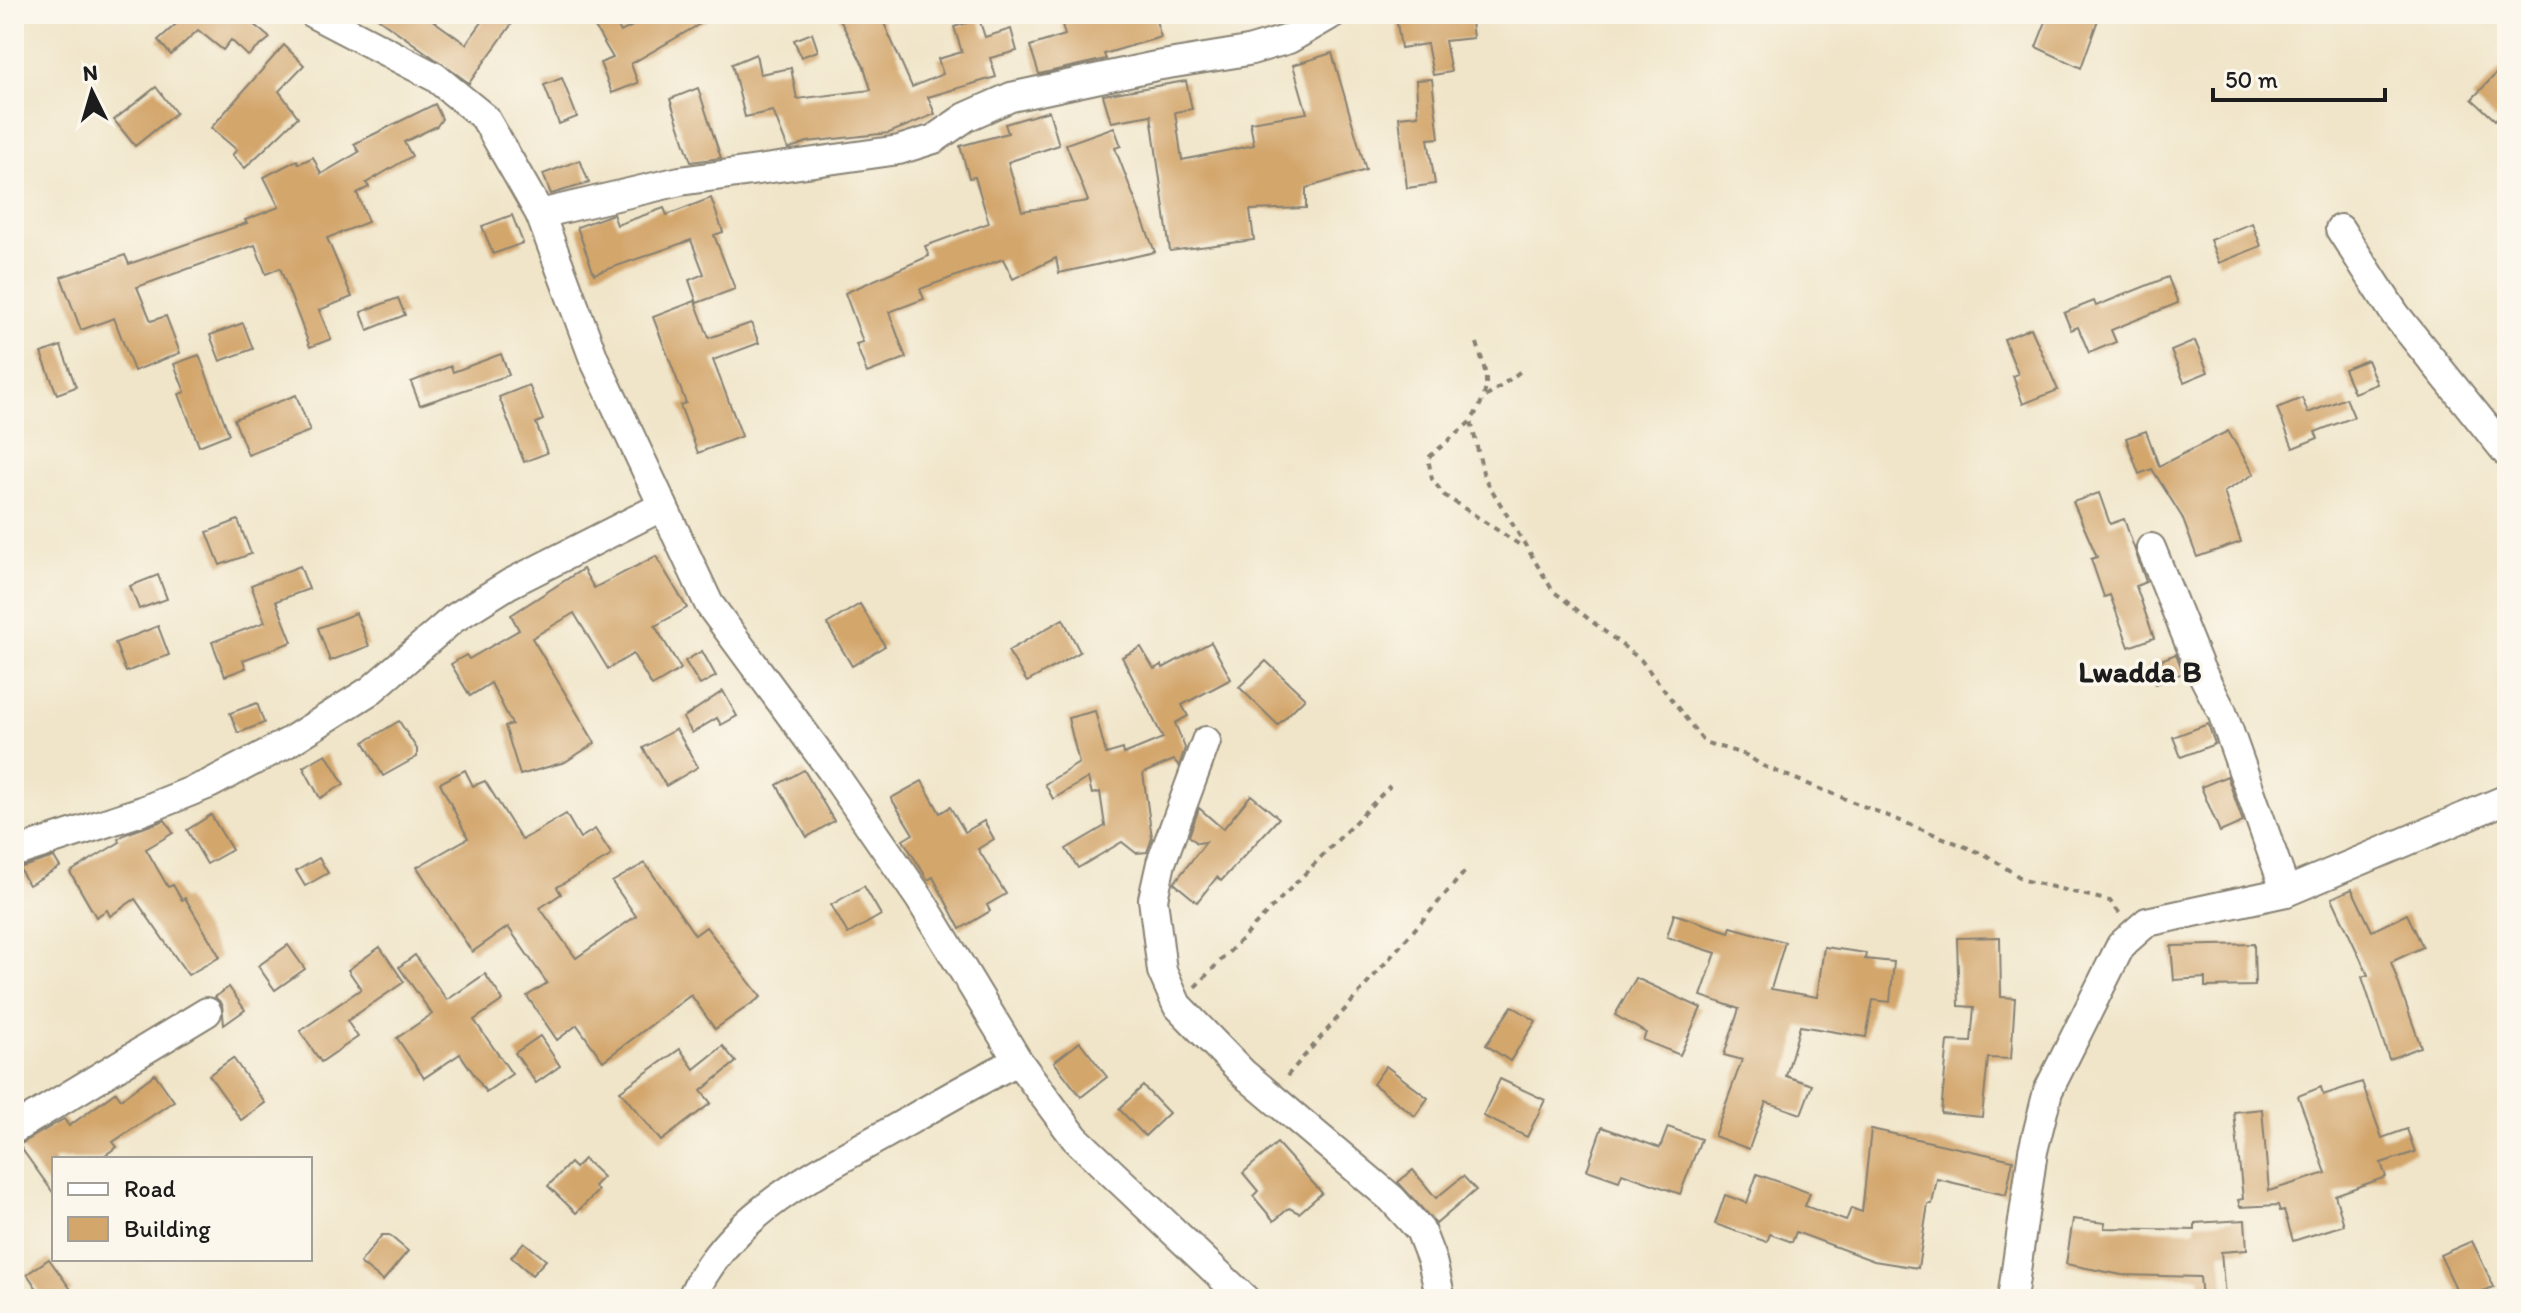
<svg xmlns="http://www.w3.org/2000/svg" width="2521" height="1313" font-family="Itim,sans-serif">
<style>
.building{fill:#d3a66c}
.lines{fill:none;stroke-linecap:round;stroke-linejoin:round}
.street-casing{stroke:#868072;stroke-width:32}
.path{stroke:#868072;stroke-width:4;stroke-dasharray:6 6;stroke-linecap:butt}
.street{stroke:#fff;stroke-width:28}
.labels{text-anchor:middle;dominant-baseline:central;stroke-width:7;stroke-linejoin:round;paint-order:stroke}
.quarter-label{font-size:30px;font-weight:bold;fill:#1c1c1c;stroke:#fbf7ec}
</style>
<rect width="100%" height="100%" fill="#fbf7ec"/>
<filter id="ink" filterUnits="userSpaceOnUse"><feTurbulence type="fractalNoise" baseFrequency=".0125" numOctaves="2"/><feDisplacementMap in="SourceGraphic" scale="16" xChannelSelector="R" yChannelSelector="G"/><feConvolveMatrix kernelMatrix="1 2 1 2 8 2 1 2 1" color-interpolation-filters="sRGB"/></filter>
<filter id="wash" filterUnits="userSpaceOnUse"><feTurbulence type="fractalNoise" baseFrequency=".006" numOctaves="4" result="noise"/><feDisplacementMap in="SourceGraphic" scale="32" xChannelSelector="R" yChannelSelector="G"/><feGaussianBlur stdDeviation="1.8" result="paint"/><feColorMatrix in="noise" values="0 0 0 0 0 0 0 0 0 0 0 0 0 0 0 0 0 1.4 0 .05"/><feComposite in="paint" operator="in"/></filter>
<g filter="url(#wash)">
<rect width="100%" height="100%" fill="#f0e5c9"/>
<g id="blocks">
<g class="building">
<polygon points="178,14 241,14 270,38 248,56 231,40 223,50 198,30 171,55 158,40 183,18"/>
<polygon points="372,14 424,14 466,44 488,14 519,14 469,83"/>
<polygon points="587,14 611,14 621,32 655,14 717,14 631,64 638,83 612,93 600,63 613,58"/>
<polygon points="837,14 880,14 912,87 943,74 938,59 962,52 954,27 979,19 985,37 1011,29 1017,51 990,58 996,77 928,97 935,114 889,133 807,142 788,149 773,111 745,117 732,64 756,54 760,74 791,68 797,99 871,90 864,67"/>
<polygon points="1059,14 1154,14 1161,37 1104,54 1106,59 1039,74 1030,46 1065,35"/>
<polygon points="1416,14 1470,14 1473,38 1445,41 1451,72 1433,75 1427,44 1401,48 1396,17"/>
<polygon points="2049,14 2100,14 2081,68 2036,47"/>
<polygon points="812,33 818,51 801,57 794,40"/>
<polygon points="284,45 304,65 279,91 298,117 245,168 232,155 237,150 211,128"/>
<polygon points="1332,53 1366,170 1306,188 1306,208 1250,210 1254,240 1170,251 1151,115 1111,122 1103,95 1186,81 1192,109 1175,112 1182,160 1254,145 1250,122 1307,113 1293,65"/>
<polygon points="2507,62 2507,107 2495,120 2472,99"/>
<polygon points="562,78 577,117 559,124 544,85"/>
<polygon points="1432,79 1439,138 1428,139 1435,184 1407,188 1399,117 1418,115 1416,80"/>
<polygon points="156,87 176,113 135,146 114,120"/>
<polygon points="698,88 721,158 691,162 670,99"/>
<polygon points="435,104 442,119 437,126 404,142 412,156 366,183 369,187 357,193 368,222 327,238 352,297 319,310 331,339 310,347 280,268 266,274 255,245 137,287 151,321 166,316 180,353 134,371 114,318 81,330 61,277 125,255 129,264 247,223 245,220 279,207 264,177 297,160 299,164 313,157 321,174 359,152 354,144"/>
<polygon points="1049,111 1059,145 1008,162 1022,211 1088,201 1066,144 1114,127 1121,146 1115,148 1155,252 1059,273 1056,258 1013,279 1003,259 920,289 924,299 889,312 906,358 867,373 856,344 863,342 845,293 929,256 925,246 989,223 975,177 969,178 960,146 1008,133 1005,124"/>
<polygon points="580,160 589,183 551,194 543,174"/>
<polygon points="711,198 723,232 714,235 735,289 697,303 689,280 704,274 691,240 594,274 577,227 613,214 617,225 664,208 667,215"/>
<polygon points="512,215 523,243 493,254 482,226"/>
<polygon points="2252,223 2261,246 2219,263 2210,240"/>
<polygon points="2168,277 2178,303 2111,330 2116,342 2089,353 2078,327 2071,330 2064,313 2094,301 2096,306"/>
<polygon points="398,298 405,315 368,330 361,312"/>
<polygon points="695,301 709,338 751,323 759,343 713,360 742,436 698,453 680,405 686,403 653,317"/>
<polygon points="243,323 253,349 220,361 210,335"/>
<polygon points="2031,328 2058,390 2023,404 2013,376 2018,374 2004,339"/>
<polygon points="2195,341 2208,372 2184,382 2171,351"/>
<polygon points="61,346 76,387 57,394 41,353"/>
<polygon points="501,354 509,375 420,405 411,382 451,366 453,372"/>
<polygon points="199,355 229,434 199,446 179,394 185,392 174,364"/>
<polygon points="2367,360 2377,384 2354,393 2344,369"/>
<polygon points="529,385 543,420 536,423 547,453 524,462 499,397"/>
<polygon points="296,395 310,431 248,455 234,419"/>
<polygon points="2302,398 2308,413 2346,398 2354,417 2315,432 2318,438 2293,448 2277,408"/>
<polygon points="2146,431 2159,466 2228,431 2254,474 2224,492 2241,542 2197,557 2182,517 2152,469 2139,474 2126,438"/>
<polygon points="2099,493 2110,524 2124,519 2146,582 2136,586 2154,638 2129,647 2110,595 2104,597 2091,559 2097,557 2073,502"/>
<polygon points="238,520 251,554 220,565 207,532"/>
<polygon points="656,556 687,608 655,626 681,669 652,686 633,654 608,669 574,613 532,638 595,743 565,762 520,775 505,726 512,724 491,683 470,696 451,664 466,655 469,659 519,630 511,615 583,569 594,588"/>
<polygon points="300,566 309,589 276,601 292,642 243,660 246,668 225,676 212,642 265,622 251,585"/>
<polygon points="158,575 167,599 139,609 130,586"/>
<polygon points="860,604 885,646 852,666 827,624"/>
<polygon points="356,613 369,646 330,661 318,628"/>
<polygon points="1063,619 1080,652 1027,682 1008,651"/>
<polygon points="158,626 169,655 126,672 115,643"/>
<polygon points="1211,642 1231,679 1182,705 1188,716 1175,723 1185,748 1179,766 1174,760 1143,773 1152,838 1147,852 1136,853 1122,842 1078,868 1066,849 1105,826 1100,792 1092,794 1088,778 1053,799 1045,784 1079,763 1068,718 1095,711 1106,754 1123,749 1124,754 1163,738 1122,657 1141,647 1154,669 1162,665 1163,668"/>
<polygon points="702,651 716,676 700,685 685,661"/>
<polygon points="2176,654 2183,673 2156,684 2148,665"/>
<polygon points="1266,661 1305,698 1278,725 1239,687"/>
<polygon points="723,691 737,716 721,725 717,718 692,733 683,718"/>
<polygon points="257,703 264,723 238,733 230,713"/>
<polygon points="399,721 417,749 417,757 383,776 364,742"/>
<polygon points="2208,724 2215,744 2181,757 2173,737"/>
<polygon points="676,729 698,767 666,786 643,748"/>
<polygon points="326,754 344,784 320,798 303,767"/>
<polygon points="465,770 473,786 485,781 522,840 566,814 580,838 595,829 612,855 557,887 561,894 540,908 576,958 636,916 612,882 645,863 695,935 706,927 761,997 715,1029 691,995 603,1061 577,1025 557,1040 527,996 547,983 508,927 472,952 417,867 468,838 440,783"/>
<polygon points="804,770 834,821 807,837 777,785"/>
<polygon points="2227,776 2243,822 2220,832 2201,787"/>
<polygon points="922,781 940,813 950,807 965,832 984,821 994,839 978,849 1006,894 987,905 990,911 960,929 933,877 928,880 903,840 913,834 891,798"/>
<polygon points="1251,795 1279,818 1221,881 1217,877 1197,902 1174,883 1206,842 1197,843 1189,836 1199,808 1223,829"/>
<polygon points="211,815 232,850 207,864 187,830"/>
<polygon points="165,820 173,833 146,849 168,887 173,885 182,900 185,898 220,957 188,975 135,899 110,916 107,910 96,917 70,872 120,842 118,839 126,834"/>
<polygon points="54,857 60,867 29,885 19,868"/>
<polygon points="319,858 328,873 305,886 296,871"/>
<polygon points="864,886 881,915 848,934 831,905"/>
<polygon points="2352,889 2372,931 2407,914 2423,947 2391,962 2421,1047 2389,1059 2362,977 2368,975 2332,898"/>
<polygon points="1674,914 1729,932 1731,927 1785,942 1771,989 1817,997 1824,947 1866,953 1865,959 1894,962 1890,1002 1873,1000 1866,1037 1800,1026 1786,1076 1812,1085 1801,1114 1766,1102 1749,1149 1714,1136 1742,1060 1724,1055 1739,1009 1701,996 1716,953 1667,937"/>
<polygon points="2000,937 2001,997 2015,998 2011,1059 1988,1058 1982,1117 1941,1113 1948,1041 1971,1042 1974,1007 1959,1006 1957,938"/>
<polygon points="2254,944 2255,986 2205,987 2205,978 2174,980 2171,946"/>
<polygon points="288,945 305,969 275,990 258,966"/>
<polygon points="380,947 404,982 347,1021 358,1037 321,1062 300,1031 361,989 348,970"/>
<polygon points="415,955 447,1000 485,974 503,1000 474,1020 512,1074 486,1092 460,1054 424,1078 397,1038 432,1014 399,967"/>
<polygon points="1636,978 1701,1008 1680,1055 1643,1040 1646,1033 1615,1015"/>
<polygon points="229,987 245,1010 224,1025 222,1004 215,997"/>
<polygon points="1512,1006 1536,1021 1510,1061 1486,1045"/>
<polygon points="540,1036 560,1066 536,1083 515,1053"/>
<polygon points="1080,1042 1107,1077 1081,1097 1054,1062"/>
<polygon points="723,1046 736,1062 701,1091 711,1103 661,1141 620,1091 680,1049 694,1069"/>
<polygon points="233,1058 265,1103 241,1120 209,1075"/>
<polygon points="1386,1066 1428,1098 1415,1116 1373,1084"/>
<polygon points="155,1074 174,1101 113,1142 117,1147 99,1159 54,1159 54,1194 19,1145 64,1119 69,1126 116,1092 121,1099"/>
<polygon points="1500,1079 1545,1100 1527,1137 1483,1116"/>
<polygon points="2362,1082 2382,1138 2407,1129 2415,1152 2381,1163 2386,1177 2335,1195 2344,1225 2293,1241 2284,1210 2280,1211 2278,1205 2240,1207 2238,1200 2243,1199 2234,1112 2262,1109 2269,1191 2326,1173 2298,1096 2321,1087 2323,1095"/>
<polygon points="1143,1086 1169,1113 1145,1136 1119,1109"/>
<polygon points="1602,1127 1660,1148 1668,1127 1701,1139 1680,1194 1622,1173 1619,1181 1587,1170"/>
<polygon points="1871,1129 2013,1160 2006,1195 1937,1179 1932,1204 1928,1204 1918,1268 1874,1261 1796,1232 1792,1242 1770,1234 1767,1242 1715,1224 1725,1195 1747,1203 1757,1174 1810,1193 1805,1206 1846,1221 1851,1208 1862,1212"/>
<polygon points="1277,1143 1322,1193 1299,1213 1289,1208 1274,1221 1253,1196 1258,1191 1243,1173"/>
<polygon points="584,1159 603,1177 594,1186 598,1191 576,1213 548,1186 570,1163 575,1168"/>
<polygon points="1413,1170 1436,1198 1463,1176 1476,1190 1436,1224 1398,1182"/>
<polygon points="2073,1219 2105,1223 2104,1228 2195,1230 2195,1223 2245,1220 2247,1250 2221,1252 2225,1297 2202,1299 2200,1277 2122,1275 2066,1264"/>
<polygon points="382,1235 389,1235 408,1251 383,1281 360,1263"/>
<polygon points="2472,1241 2494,1287 2461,1299 2440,1255"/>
<polygon points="524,1242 546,1260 532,1275 511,1257"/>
<polygon points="49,1259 72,1291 61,1299 44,1299 27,1274"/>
</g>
</g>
</g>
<g filter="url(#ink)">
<use href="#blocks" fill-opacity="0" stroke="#868072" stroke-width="2"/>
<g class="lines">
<defs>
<g id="street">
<polyline points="314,14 435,77 485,118 540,214 594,359 709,604 832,771 920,899 1018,1061 1075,1138 1245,1299"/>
<polyline points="540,214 680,181 899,150 934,139 966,117 1011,97 1156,66 1248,51 1289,39 1332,14"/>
<polyline points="2340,229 2395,314 2507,453"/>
<polyline points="2151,548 2200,669 2222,712 2286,892"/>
<polyline points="1206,741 1161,863 1153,899 1162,971 1177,1005 1243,1073 1392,1199 1420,1230 1432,1261 1441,1299"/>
<polyline points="16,852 142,811 209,784 287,743 371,690 453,619 509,584 663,506"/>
<polyline points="14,1129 207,1012"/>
<path d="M691,1299C731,1208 830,1167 910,1120C946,1099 981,1079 1018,1061"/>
<polyline points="2012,1299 2033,1151 2048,1091 2121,945 2147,922 2286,892 2507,799"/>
</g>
</defs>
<use href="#street" class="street-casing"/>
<g class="path">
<path d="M1477,343C1488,380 1492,387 1471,421L1484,477L1553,591L1641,660L1704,742L1746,755L1763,766L1986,855L2024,880L2110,901L2121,915"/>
<polyline points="1486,397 1521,371"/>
<polyline points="1470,422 1428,458 1432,479 1444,495 1523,547"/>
<polyline points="1195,987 1390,786"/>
<polyline points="1287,1076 1468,868"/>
</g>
<use href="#street" class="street"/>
</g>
</g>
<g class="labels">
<g class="quarter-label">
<text x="2140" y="671">Lwadda B</text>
</g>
</g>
<rect width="2521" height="1313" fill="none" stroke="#fbf7ec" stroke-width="48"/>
<rect x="52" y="1157" width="260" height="104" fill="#fbf7ec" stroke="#a29f99" stroke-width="2"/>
<rect x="68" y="1183" width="40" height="12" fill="#ffffff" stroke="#a29f99" stroke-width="2"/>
<text x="124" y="1197" font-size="24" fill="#1c1c1c">Road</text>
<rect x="68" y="1217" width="40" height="24" fill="#d3a66c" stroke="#a29f99" stroke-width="2"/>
<text x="124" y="1237" font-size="24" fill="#1c1c1c">Building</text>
<g transform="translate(92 92) rotate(355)" stroke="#fbf7ec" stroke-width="6" paint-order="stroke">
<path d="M0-6L14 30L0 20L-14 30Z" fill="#1c1c1c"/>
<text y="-12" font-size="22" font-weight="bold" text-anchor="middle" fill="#1c1c1c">N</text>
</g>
<path d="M2213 88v12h172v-12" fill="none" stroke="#1c1c1c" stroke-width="4"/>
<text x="2225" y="88" font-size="24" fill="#1c1c1c" stroke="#fbf7ec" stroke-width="6" paint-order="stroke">50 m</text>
</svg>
